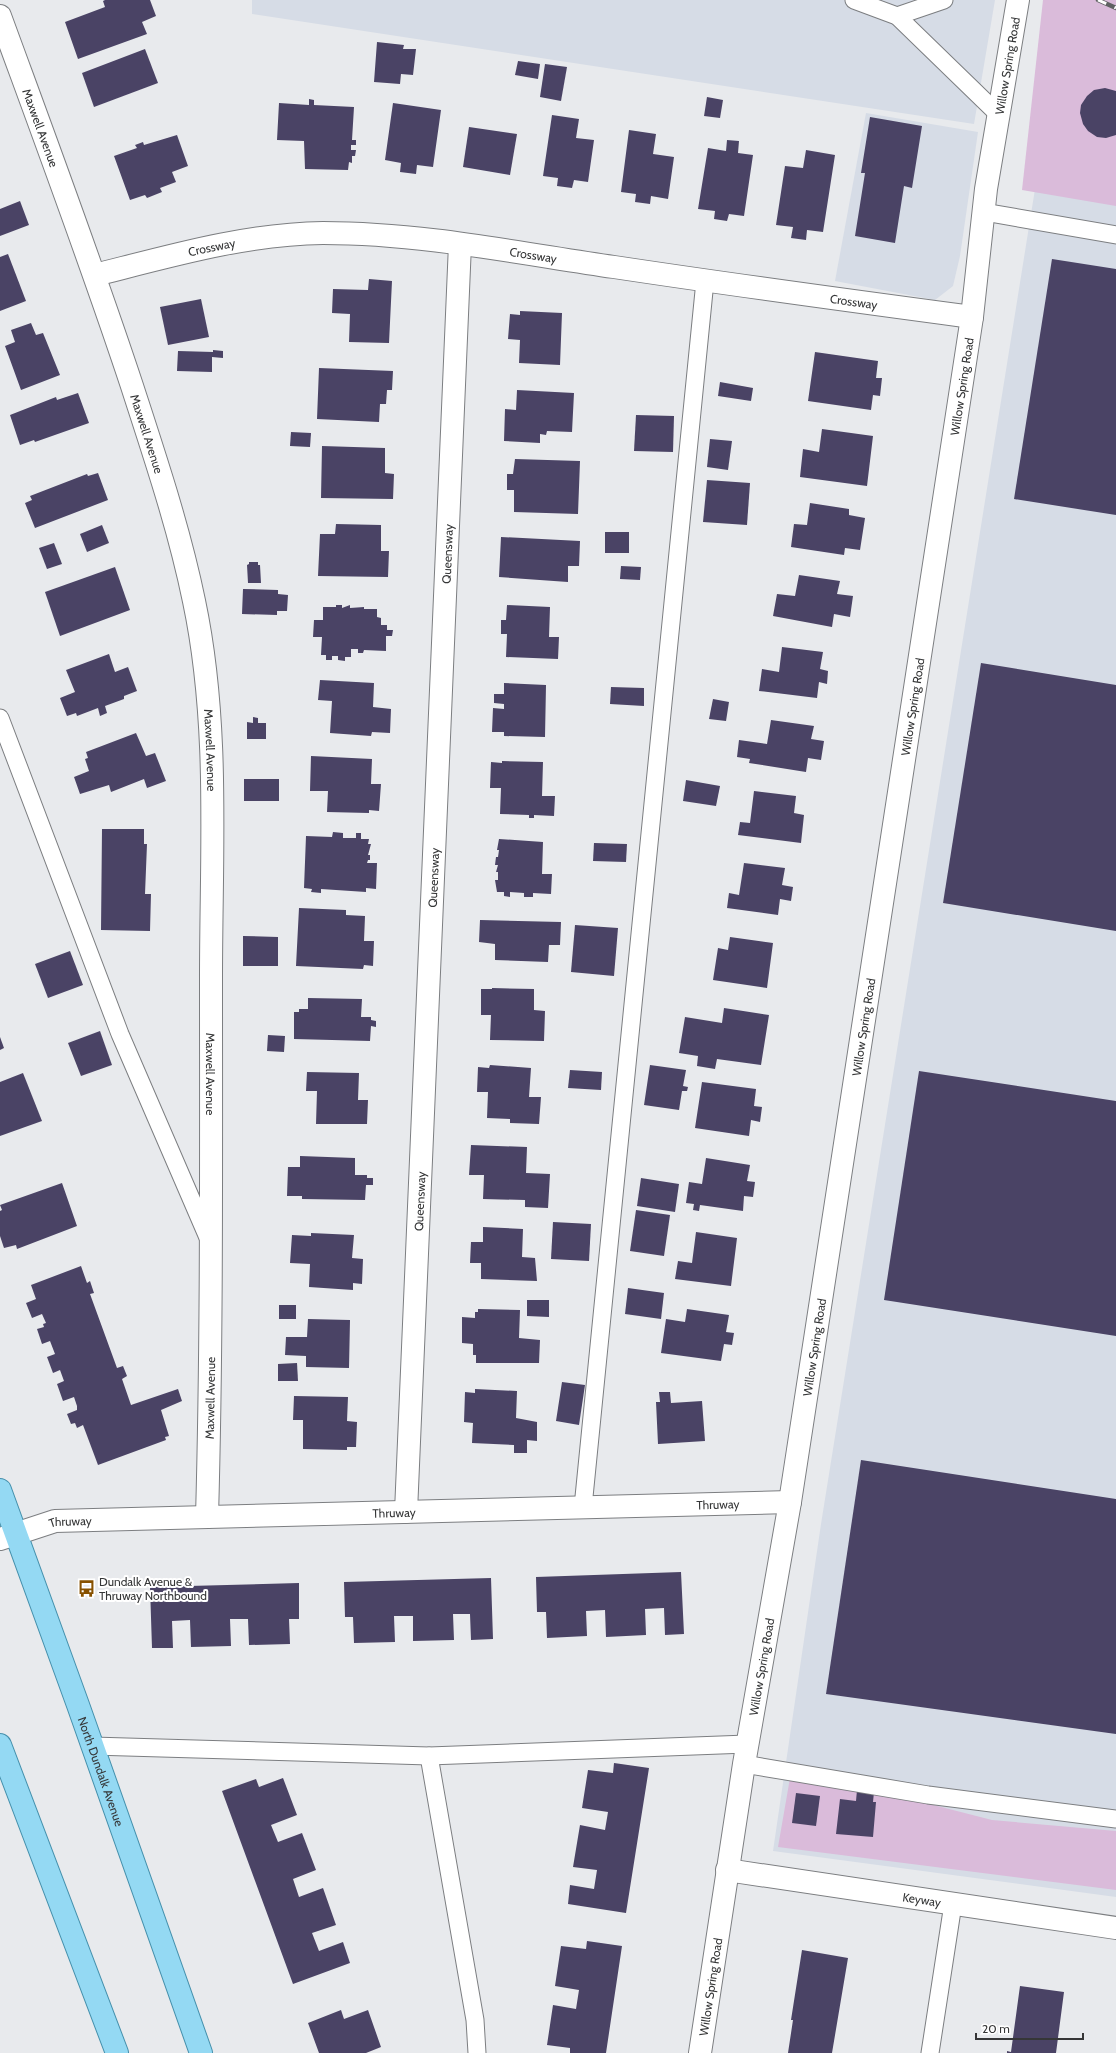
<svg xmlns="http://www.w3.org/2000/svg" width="1116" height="2053" font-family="Cabin,sans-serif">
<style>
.built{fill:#d6dce6}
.green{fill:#dabbda}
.building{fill:#4a4365}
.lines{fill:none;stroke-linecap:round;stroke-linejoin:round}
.service-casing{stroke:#7c7e81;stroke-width:19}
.minor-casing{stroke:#7c7e81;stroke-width:24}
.tertiary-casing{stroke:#7c7e81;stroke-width:24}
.primary-casing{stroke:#4590ac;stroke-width:24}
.service{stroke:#fff;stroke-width:17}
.minor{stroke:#fff;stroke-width:22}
.tertiary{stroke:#fff;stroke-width:22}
.primary{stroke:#94d9f3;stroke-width:22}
.rail-casing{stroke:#5f6162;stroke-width:4.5}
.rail{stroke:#fff;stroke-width:3;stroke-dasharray:9;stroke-linecap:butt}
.labels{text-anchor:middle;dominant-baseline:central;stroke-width:4;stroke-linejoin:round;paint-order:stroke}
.street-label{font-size:12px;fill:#353637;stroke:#fff}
.poi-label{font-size:12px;fill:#353637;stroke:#fff;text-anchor:start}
</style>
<rect width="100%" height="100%" fill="#e8eaed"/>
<g class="built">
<polygon points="252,0 995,0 974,124 252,14"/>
<polygon points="1065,2 1116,24 1116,1897 773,1851 821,1524"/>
<polygon points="866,113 978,132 960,256 953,286 935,300 835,281"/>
</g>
<g class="green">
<polygon points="1043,0 1116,0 1116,206 1022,190"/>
<polygon points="790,1778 867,1788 992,1820 1116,1831 1116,1890 778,1847"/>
</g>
<g class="building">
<polygon points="105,0 150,0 156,16 142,22 147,34 78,59 65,22 105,7 103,1"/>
<polygon points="377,42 404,45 403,49 416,49 413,75 401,74 400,84 374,82"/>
<polygon points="145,49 158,83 94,107 82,73"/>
<polygon points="518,61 540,64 538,79 515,75"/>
<polygon points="545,64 567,67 561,101 540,97"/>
<polygon points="1105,88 1116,91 1116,135 1106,138 1097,137 1088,131 1083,124 1080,113 1081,105 1087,96 1094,90"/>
<polygon points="707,97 723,100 720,118 704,116"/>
<polygon points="309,99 314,100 314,105 354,107 352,140 356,140 356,145 351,145 351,150 356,150 355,156 352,156 352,163 349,162 348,170 305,169 304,141 277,140 279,103 309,105"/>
<polygon points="393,103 441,110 433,167 417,165 416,174 400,172 401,163 385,160"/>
<polygon points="552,115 579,119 576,138 594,140 588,182 574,180 572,188 557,186 558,178 543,176"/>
<polygon points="870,117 922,126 912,188 904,186 895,243 855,236 865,173 861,173"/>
<polygon points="469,127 517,134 510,175 463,167"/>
<polygon points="629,130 656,134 653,154 674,157 668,199 651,196 650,204 635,202 636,194 621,192"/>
<polygon points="177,135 188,166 172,172 176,182 160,188 162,192 147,198 145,195 130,200 114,156 137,148 135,145 143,142 144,145"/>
<polygon points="727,140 739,141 738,153 753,155 744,216 729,214 727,221 714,219 715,211 698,209 708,148 726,151"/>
<polygon points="806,150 835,155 823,232 807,230 806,240 791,238 793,227 776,225 785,166 803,168"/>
<polygon points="20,201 29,225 0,236 0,209"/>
<polygon points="8,254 26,301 0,311 0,257"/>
<polygon points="1052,259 1116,269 1116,515 1014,499"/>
<polygon points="369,279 392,281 389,343 349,342 350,314 332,313 333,289 368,290"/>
<polygon points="201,299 209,337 168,345 160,307"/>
<polygon points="520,311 562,313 560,365 519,363 520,340 508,339 510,314 520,315"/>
<polygon points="31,323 36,335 43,333 60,375 21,390 5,346 15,342 11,330"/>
<polygon points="213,350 223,351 223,358 212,357 212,372 177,371 178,351 213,352"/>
<polygon points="815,352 878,361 876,378 882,378 880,396 873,395 871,410 808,401"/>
<polygon points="319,368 393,371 392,390 387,390 386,404 380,404 379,422 317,419"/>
<polygon points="720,382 753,388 751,401 718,396"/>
<polygon points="517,390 574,393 572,432 547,431 546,435 540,434 540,443 504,441 505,409 516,410"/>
<polygon points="78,393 89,423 35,442 34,440 20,445 10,415 56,397 57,400"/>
<polygon points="636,415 674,416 673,452 634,451"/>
<polygon points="822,429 873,436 867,486 800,477 803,449 819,452"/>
<polygon points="291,432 311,433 310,447 290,446"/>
<polygon points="710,439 732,441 728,470 707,467"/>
<polygon points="322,446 385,448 385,473 394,474 393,499 321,498"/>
<polygon points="515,459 580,461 578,514 514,512 514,490 507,490 507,474 513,474"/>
<polygon points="98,473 108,500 35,528 25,503 32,500 30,496 87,474 88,476"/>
<polygon points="707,480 750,483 747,525 703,522"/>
<polygon points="810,503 849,509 849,515 865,518 860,550 845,548 844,555 791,547 794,524 807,525"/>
<polygon points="336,524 381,525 381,551 389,551 388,577 318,576 320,534 335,534"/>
<polygon points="102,525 109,543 87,552 80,534"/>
<rect x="605" y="532" width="24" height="21"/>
<polygon points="501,537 580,541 579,566 568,566 568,582 499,577"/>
<polygon points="54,543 62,564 47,569 39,548"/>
<polygon points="249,562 258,562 258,565 260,565 261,583 248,583 247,565 249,564"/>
<polygon points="621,566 641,567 640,580 620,579"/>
<polygon points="115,567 130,610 60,636 45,592"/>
<polygon points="799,575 840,581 837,594 853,596 850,617 834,614 832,627 773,616 777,594 795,596"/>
<polygon points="243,589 278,590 278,594 288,595 287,611 277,611 277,615 242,614"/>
<polygon points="336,605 342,605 342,608 350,605 350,608 364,607 364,609 377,609 377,617 381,618 381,625 387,625 387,630 393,630 392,636 386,636 386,651 364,650 363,653 358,653 358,649 351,649 351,657 345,657 345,661 338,660 338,656 332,656 332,660 326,660 326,655 321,655 322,637 313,637 314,620 323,620 323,607 336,607"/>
<polygon points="507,605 550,607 549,637 559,637 558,659 506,657 507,634 501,634 501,620 506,620"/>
<polygon points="782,647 823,652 820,669 828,671 827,684 819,682 817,698 759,691 762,669 779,672"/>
<polygon points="109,654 115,672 128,667 137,691 124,696 124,699 105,706 107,713 100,716 98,708 77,716 76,713 67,716 60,698 75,692 66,670"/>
<polygon points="981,663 1116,685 1116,931 943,903"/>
<polygon points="320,680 374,683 373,707 391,709 390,733 372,732 371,736 330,733 332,701 318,700"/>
<polygon points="504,683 546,685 545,737 504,736 504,732 492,732 493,708 504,709 504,704 494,703 494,694 504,694"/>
<polygon points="611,687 644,688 644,706 610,704"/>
<polygon points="713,699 729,702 726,721 709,719"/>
<polygon points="253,717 258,718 258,723 266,723 266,739 247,739 247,722 253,723"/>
<polygon points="771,720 814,726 811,739 824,741 821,760 808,758 806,772 749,763 750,759 737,757 739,740 767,744"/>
<polygon points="136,733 146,756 155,753 166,781 147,788 144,779 111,792 109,785 80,794 74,777 89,771 85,759 88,758 86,752"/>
<polygon points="311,756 372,759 371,784 381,784 379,811 369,810 369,813 327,812 328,791 310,791"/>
<polygon points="502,761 543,762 542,796 555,796 554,816 534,815 534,818 529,818 529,815 500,814 501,788 490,788 491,762 502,763"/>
<rect x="244" y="779" width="35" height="22"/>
<polygon points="686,780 720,786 716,806 683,801"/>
<polygon points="754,791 796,796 794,813 804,815 801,843 738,835 740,822 750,823"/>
<polygon points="102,829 144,829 144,844 147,844 145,894 151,894 150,931 101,930"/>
<polygon points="333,832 343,833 343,838 356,838 356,833 361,833 361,839 369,839 368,844 371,844 368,855 370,855 370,860 368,860 367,863 377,863 376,889 366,888 366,892 321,889 321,893 311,892 312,889 304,888 306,836 332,837"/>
<polygon points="499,839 543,842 542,874 552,874 551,894 533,893 533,897 524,897 524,893 510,892 510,897 504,896 504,892 497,892 495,880 498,880 498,872 496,872 498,865 495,865 496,857 498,857 499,850 497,850"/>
<polygon points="594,843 627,844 626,862 593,861"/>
<polygon points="744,863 785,868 782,885 793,887 791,901 780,899 778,915 727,908 729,893 739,895"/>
<polygon points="299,908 346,910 346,915 365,916 364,941 374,941 373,966 364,965 363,969 296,966"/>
<polygon points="480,920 561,922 560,945 549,945 548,962 495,960 495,944 479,942"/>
<polygon points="575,925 618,928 614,976 571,972"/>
<polygon points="243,936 278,937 278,966 243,966"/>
<polygon points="730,937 773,943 767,988 713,980 718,948 728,950"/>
<polygon points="70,951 83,985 48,998 35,964"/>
<polygon points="492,988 534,989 534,1010 545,1011 544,1041 490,1040 491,1015 481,1015 481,989 492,989"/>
<polygon points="308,998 362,999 361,1017 371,1017 371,1020 376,1021 376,1027 371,1026 370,1041 294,1039 294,1012 299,1012 299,1009 308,1009"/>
<polygon points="724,1008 769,1015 761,1065 717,1059 715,1069 697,1066 698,1056 679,1053 685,1017 722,1023"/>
<polygon points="100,1031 112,1065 81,1076 68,1043"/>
<polygon points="268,1035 285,1036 284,1052 267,1051"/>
<polygon points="0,1037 4,1048 0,1050"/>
<polygon points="490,1065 531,1068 529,1097 541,1097 539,1124 510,1123 510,1119 487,1118 488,1092 477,1092 478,1067 489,1068"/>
<polygon points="650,1065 686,1070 683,1086 688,1087 687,1091 682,1091 679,1110 644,1105"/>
<polygon points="570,1070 602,1072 601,1090 568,1088"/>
<polygon points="919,1071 1116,1101 1116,1336 884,1300"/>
<polygon points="307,1072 359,1073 358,1100 368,1100 367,1124 316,1124 317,1091 306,1091"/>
<polygon points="23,1073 42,1121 0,1136 0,1082"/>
<polygon points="702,1082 756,1089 754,1106 762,1107 760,1122 751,1120 749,1136 695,1128"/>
<polygon points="471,1145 527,1147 526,1173 550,1174 548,1208 525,1207 525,1200 483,1199 484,1175 469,1175"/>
<polygon points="300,1156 355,1158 355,1175 367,1175 367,1178 373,1178 373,1185 366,1185 365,1200 302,1199 302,1196 287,1196 288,1167 300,1167"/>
<polygon points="706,1158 750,1165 747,1181 755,1182 753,1197 744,1196 743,1211 700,1205 699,1211 693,1210 694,1204 686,1203 689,1182 702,1184"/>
<polygon points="641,1178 679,1184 675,1212 637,1206"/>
<polygon points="62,1183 77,1226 17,1249 16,1245 4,1248 0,1236 0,1211 2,1210 0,1205"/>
<polygon points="636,1210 670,1215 664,1256 630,1251"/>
<polygon points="553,1222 591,1224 589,1261 551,1259"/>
<polygon points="483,1227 523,1229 522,1257 535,1258 537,1281 481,1279 481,1263 470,1263 471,1242 483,1242"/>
<polygon points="696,1232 737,1238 731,1286 675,1279 678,1261 692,1263"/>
<polygon points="311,1233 354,1235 352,1258 363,1259 362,1284 353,1283 353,1290 309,1287 310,1264 290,1263 292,1235 311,1236"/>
<polygon points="81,1266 87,1283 90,1281 94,1293 90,1294 117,1368 123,1366 127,1376 122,1379 131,1405 178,1389 182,1401 161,1410 169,1436 165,1437 166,1440 98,1465 83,1425 77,1428 75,1423 71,1424 67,1414 77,1410 77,1406 74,1397 63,1401 57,1384 64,1381 60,1370 53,1373 47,1357 55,1354 50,1341 42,1344 37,1329 44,1327 43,1324 46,1323 42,1314 32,1318 26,1303 36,1299 31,1285"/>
<polygon points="628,1288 664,1293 661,1319 625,1314"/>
<polygon points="527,1300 549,1300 549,1317 527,1316"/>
<rect x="279" y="1305" width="17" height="14"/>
<polygon points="478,1309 520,1310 519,1338 540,1340 539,1363 476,1363 476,1355 473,1355 473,1344 462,1343 462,1317 475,1318 475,1312 478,1312"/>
<polygon points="687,1309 729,1315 726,1332 734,1333 732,1345 724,1344 721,1361 661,1353 666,1319 685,1322"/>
<polygon points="308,1319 350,1320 349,1368 306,1367 306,1356 285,1355 286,1337 307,1337"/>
<polygon points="297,1363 298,1381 278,1381 278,1364"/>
<polygon points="562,1382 585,1385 579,1425 556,1421"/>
<polygon points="475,1389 517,1391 516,1418 537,1422 537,1441 527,1440 527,1453 514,1453 514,1445 472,1443 473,1423 464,1422 465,1392 475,1393"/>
<polygon points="659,1392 670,1392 671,1403 702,1401 705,1441 658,1444 656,1402 660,1402"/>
<polygon points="294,1396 348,1397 347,1421 357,1422 356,1447 347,1447 347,1450 303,1449 303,1420 293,1420"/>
<polygon points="861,1460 1116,1499 1116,1734 826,1694"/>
<polygon points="681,1572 684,1634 665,1635 664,1608 645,1609 646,1635 606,1637 605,1610 586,1611 587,1636 547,1638 546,1612 537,1612 536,1577"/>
<polygon points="491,1578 493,1639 471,1640 470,1614 453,1614 454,1640 413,1641 413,1616 394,1616 395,1642 354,1643 353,1617 345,1617 344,1582"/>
<polygon points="299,1583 299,1619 289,1619 290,1644 249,1645 248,1619 230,1619 231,1646 191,1647 190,1620 172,1621 173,1648 152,1648 150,1587"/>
<polygon points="614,1763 649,1768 626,1913 568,1904 570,1885 594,1889 597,1870 573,1867 580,1825 605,1830 608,1812 582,1808 588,1770 613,1773"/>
<polygon points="283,1778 297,1815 271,1825 278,1842 302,1833 316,1870 293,1879 299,1897 323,1888 336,1925 312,1933 319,1951 343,1942 350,1963 293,1984 222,1791 256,1779 259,1787"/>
<polygon points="857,1790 874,1792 873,1802 876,1802 873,1837 836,1834 840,1799 856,1801"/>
<polygon points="796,1793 820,1796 816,1826 792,1823"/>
<polygon points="587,1941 622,1946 606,2053 570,2053 570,2048 547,2045 553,2005 576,2009 579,1990 555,1986 561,1946 586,1949"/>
<polygon points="802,1950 848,1958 832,2053 788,2053 793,2020 791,2020"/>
<polygon points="1020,1986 1064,1992 1056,2053 1007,2053 1007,2051 1011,2052"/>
<polygon points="341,2010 344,2019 368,2010 381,2047 366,2053 319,2053 308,2023"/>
</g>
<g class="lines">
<defs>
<g id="service">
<polyline points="854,0 897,16 999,115"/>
<polyline points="897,16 944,0"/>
<polyline points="984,212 1116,235"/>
<polyline points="0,718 120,1034 209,1240"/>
<polyline points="583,1507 705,281"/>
<polyline points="92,1746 429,1756 747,1744"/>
<polyline points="429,1756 475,2020 477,2053"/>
<polyline points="744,1764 928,1795 1116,1819"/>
<polyline points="930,2053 953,1904"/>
</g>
<g id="minor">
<path id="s1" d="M0,16C45,139 91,262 132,386C155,457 179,528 194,601C220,724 211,852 211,977C211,1157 212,1337 207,1517"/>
<path id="s2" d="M95,275C170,256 245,234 323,233C420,233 518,253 614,267C733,285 852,301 972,317"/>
<path id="s3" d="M406,1512L460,244"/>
<path id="s4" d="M0,1539L55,1521L790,1502"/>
<path id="s5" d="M727,1870L1116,1928"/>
</g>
<g id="tertiary">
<path id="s6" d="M700,2053L744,1764L790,1502L972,317L986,189L1018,0"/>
</g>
<g id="primary">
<path id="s7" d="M0,1490L78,1705L201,2053"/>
<polyline points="0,1745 117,2053"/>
</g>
</defs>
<use href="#service" class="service-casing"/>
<use href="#minor" class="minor-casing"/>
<use href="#tertiary" class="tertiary-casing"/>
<use href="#primary" class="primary-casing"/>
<use href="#service" class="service"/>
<use href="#minor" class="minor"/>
<use href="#tertiary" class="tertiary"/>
<use href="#primary" class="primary"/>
<defs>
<polyline id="rail" points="1098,0 1116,8"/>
</defs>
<use href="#rail" class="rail-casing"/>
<use href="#rail" class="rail"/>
</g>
<defs>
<symbol id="bus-bare" viewBox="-9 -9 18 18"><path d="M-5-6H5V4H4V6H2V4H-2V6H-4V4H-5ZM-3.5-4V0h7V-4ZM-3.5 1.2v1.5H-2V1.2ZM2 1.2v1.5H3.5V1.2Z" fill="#875100" stroke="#fff" stroke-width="2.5" paint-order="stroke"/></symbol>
</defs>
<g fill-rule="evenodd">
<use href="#bus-bare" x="74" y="1576" width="25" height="25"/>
</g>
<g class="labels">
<g class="street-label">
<text stroke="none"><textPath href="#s6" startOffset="2011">Willow Spring Road</textPath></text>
<text stroke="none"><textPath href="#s1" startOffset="119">Maxwell Avenue</textPath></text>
<text stroke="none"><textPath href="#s2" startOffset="120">Crossway</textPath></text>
<text stroke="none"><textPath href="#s2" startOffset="444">Crossway</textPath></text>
<text stroke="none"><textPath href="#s2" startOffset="768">Crossway</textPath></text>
<text stroke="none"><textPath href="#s6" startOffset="1687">Willow Spring Road</textPath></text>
<text stroke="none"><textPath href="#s1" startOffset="443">Maxwell Avenue</textPath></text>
<text stroke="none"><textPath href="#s3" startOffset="959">Queensway</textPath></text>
<text stroke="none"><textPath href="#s6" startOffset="1363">Willow Spring Road</textPath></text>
<text stroke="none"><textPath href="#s1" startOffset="767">Maxwell Avenue</textPath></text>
<text stroke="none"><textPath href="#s3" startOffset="635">Queensway</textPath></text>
<text stroke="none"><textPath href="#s6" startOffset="1039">Willow Spring Road</textPath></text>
<text stroke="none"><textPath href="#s1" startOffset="1091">Maxwell Avenue</textPath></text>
<text stroke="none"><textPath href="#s3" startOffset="311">Queensway</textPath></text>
<text stroke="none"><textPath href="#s6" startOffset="715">Willow Spring Road</textPath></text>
<text transform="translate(210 1398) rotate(-89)">Maxwell Avenue</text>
<text stroke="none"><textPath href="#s4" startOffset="721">Thruway</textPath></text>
<text stroke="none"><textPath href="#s4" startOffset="397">Thruway</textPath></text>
<text stroke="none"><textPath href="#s4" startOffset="73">Thruway</textPath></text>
<text stroke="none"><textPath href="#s6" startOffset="391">Willow Spring Road</textPath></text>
<text stroke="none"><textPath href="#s7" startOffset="299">North Dundalk Avenue</textPath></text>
<text stroke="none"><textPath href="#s5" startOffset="197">Keyway</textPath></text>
<text stroke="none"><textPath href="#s6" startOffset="67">Willow Spring Road</textPath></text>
</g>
<g class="poi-label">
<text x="99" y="1581">Dundalk Avenue &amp;<tspan x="99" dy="14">Thruway Northbound</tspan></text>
</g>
</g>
<path d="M976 2033v6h107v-6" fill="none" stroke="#353637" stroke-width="2"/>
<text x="982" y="2033" font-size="12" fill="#353637" stroke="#ffffff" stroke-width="3" paint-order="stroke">20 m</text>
</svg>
